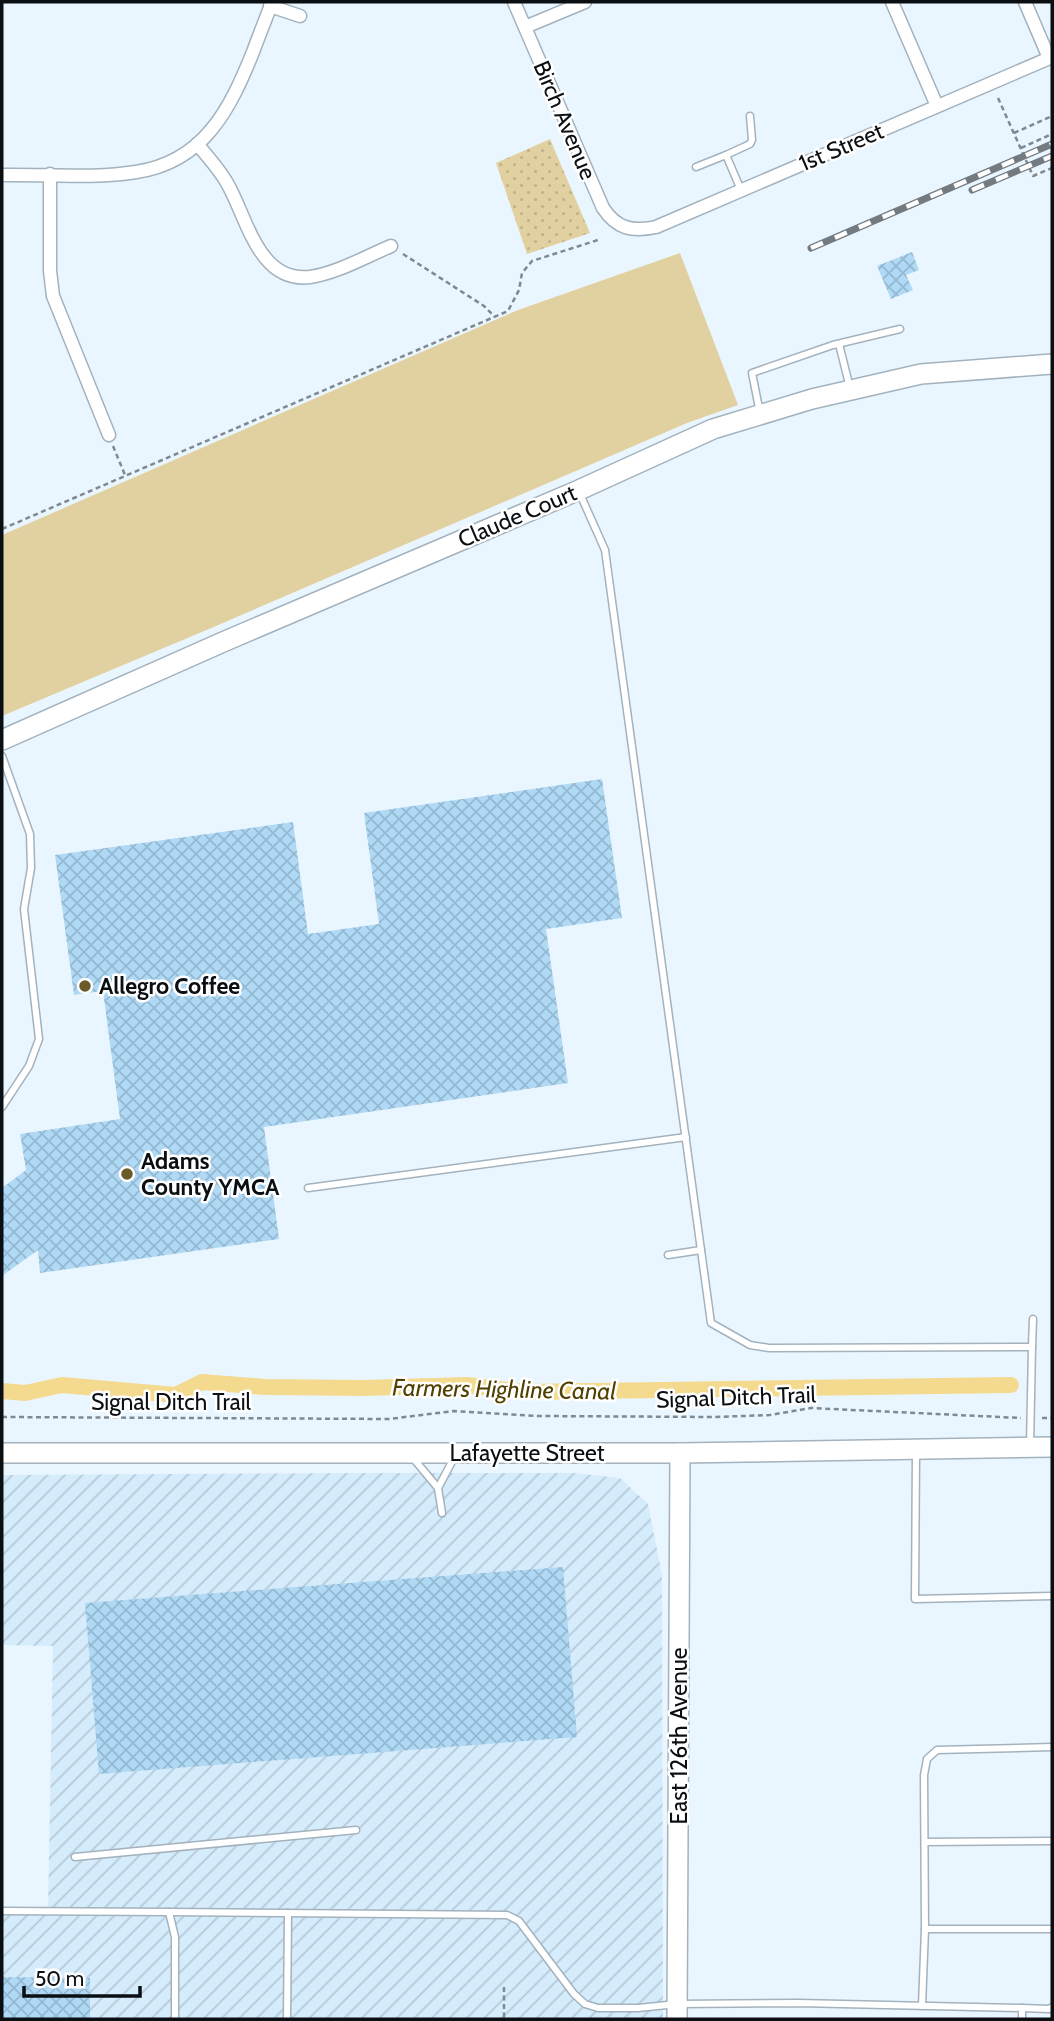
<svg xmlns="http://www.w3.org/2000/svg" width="1054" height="2021" font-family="Cabin,sans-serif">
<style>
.industrial{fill:url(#industrial-furrows)}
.grass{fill:#e2d1a0}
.park{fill:url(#park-dots)}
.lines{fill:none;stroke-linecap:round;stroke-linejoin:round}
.canal{stroke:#f4da8f;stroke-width:16}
.building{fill:url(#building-cross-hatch)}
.lane-casing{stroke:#a3b2bd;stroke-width:9}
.street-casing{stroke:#a3b2bd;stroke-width:15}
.secondary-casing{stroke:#a3b2bd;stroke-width:22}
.path{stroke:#80898f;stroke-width:2.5;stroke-dasharray:5 3.5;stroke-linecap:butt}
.lane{stroke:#fff;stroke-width:6}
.street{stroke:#fff;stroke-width:12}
.secondary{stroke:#fff;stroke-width:19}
.rail-casing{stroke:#737b81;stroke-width:7}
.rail{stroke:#fff;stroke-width:4.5;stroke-dasharray:13;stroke-linecap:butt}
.poi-dot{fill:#6b5b28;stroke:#fff;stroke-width:2.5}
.labels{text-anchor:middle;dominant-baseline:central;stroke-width:5;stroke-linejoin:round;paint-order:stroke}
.street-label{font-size:23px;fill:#0a0f13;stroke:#fff}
.poi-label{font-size:23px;font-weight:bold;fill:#0a0f13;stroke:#fff;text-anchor:start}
.water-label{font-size:24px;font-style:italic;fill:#514000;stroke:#fff}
</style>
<defs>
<pattern id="industrial-furrows" width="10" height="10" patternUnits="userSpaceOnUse" patternTransform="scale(1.75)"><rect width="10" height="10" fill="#d5ecfc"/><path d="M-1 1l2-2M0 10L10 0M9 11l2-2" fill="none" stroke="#b6c9d7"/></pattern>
<pattern id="park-dots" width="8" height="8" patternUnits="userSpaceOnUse" patternTransform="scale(1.75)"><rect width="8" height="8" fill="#e2d1a0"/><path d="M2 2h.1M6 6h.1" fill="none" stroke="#c1b289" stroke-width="1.8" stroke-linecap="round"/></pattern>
<pattern id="building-cross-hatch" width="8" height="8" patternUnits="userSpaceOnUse" patternTransform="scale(1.75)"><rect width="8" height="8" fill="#afd9f5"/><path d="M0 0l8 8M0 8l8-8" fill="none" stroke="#95b9d1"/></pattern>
</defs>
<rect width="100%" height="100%" fill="#eaf6ff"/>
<polygon class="industrial" points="368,1473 574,1473 620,1478 648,1504 662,1575 663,2019 2,2019 2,1908 48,1908 53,1646 2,1645 2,1475"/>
<polygon class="grass" points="680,253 738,405 687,423 216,626 2,716 2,535 518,310"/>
<polygon class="park" points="550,139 590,233 527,254 496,163"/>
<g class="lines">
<polyline class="canal" points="2,1391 25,1393 62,1385 176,1395 202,1382 265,1387 363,1388 467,1385 523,1392 1011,1385"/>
</g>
<g class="building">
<polygon points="912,252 919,270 906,275 913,290 891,299 877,266"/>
<polygon points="602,779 622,918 546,929 568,1083 264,1127 279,1239 40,1273 38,1250 2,1276 2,1188 26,1170 20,1134 120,1119 103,991 74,995 55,855 293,822 308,934 379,924 364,813"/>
<polygon points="563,1567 577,1737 99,1774 85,1603"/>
<polygon points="2,1977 90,1978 90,2019 2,2019"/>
</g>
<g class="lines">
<defs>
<g id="lane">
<polyline points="726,155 750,144 752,140 750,116"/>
<polyline points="696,167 726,155 741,190"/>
<polyline points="839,344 850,388"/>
<polyline points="760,413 752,373 833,345 900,329"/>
<polyline points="580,494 605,550 711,1323 750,1345 769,1348 1032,1347 1030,1446"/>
<polyline points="2,756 30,834 31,868 24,909 39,1039 29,1066 2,1107"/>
<polyline points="308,1188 686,1137"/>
<polyline points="668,1255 701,1250"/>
<polyline points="1032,1347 1033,1319"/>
<polyline points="916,1452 915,1599 1052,1596"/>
<polyline points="413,1458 438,1488 442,1513"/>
<polyline points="438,1488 455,1456"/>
<polyline points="925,1842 1052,1841"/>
<polyline points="75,1857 356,1830"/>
<polyline points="2,1911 169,1912 175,1937 175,2019"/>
<polyline points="169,1912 507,1915 519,1921 574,1994 585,2004 598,2008 638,2008 677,2004 798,2003 1022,2008 1022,2019"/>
<polyline points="925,1929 1052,1929"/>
<polyline points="922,2006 925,1929 924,1775 927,1759 937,1750 1052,1747"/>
<polyline points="1022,2008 1049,2009 1052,2007"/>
<polyline points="287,2019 288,1913"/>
</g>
<g id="street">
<path d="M514,2L603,208C617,229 632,232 656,227L1052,57"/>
<polyline points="892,2 937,106"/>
<polyline points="1025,2 1049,58"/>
<polyline points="270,6 300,16"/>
<polyline points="525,27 585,2"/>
<path d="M197,144C208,157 219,169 227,183C247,217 258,283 310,277C337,273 365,257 391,246"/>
<polyline points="50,174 50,271 53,296 109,435"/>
<path d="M2,175C46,174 93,179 136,172C204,162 230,109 253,52C259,35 266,19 272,2"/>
</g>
<g id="secondary">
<polyline points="2,740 223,642 579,490 713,429 812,399 921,374 1052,364"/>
<polyline points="2,1453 680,1453 1052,1447"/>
<polyline points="677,2019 680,1453"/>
</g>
</defs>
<use href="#lane" class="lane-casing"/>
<use href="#street" class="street-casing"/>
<use href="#secondary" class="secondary-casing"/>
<g class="path">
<polyline points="998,98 1033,176 1052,168"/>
<polyline points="1014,133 1052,116"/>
<polyline points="1021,148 1052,134"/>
<polyline points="403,254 484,306 495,317"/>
<polyline points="113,446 125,475"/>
<polyline points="2,529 508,311 519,290 522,273 532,261 601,239"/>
<polyline points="2,1417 389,1419 454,1411 537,1416 715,1417 770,1415 811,1408 1021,1418"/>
<polyline points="1042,1418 1052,1418"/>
<polyline points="504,1987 504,2019"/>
</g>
<use href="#lane" class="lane"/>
<use href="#street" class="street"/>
<use href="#secondary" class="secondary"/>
<defs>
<g id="rail">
<polyline points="972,190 1052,156"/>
<polyline points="811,248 1052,144"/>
</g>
</defs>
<use href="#rail" class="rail-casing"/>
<use href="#rail" class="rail"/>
</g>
<g class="poi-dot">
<circle cx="85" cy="986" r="7"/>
<circle cx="127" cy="1174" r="7"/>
</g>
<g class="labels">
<g class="street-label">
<text transform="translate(565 120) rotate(67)">Birch Avenue</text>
<text transform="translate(841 147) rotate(-23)">1st Street</text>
<text transform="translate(517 516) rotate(-23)">Claude Court</text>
<text transform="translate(736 1397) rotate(-2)">Signal Ditch Trail</text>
<text x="171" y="1402">Signal Ditch Trail</text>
<text x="527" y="1453">Lafayette Street</text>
<text transform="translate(679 1736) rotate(-90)">East 126th Avenue</text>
</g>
<g class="poi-label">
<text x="99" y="986">Allegro Coffee</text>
<text x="141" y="1161">Adams<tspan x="141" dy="26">County YMCA</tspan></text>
</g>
<g class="water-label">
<text transform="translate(504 1389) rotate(1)">Farmers Highline Canal</text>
</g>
</g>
<rect width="1054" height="2021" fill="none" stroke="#0a0f13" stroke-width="7"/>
<path d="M24 1986v10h116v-10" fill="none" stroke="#0a0f13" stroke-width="3.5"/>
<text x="35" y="1986" font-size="21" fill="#0a0f13" stroke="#ffffff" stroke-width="5" paint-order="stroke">50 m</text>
</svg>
